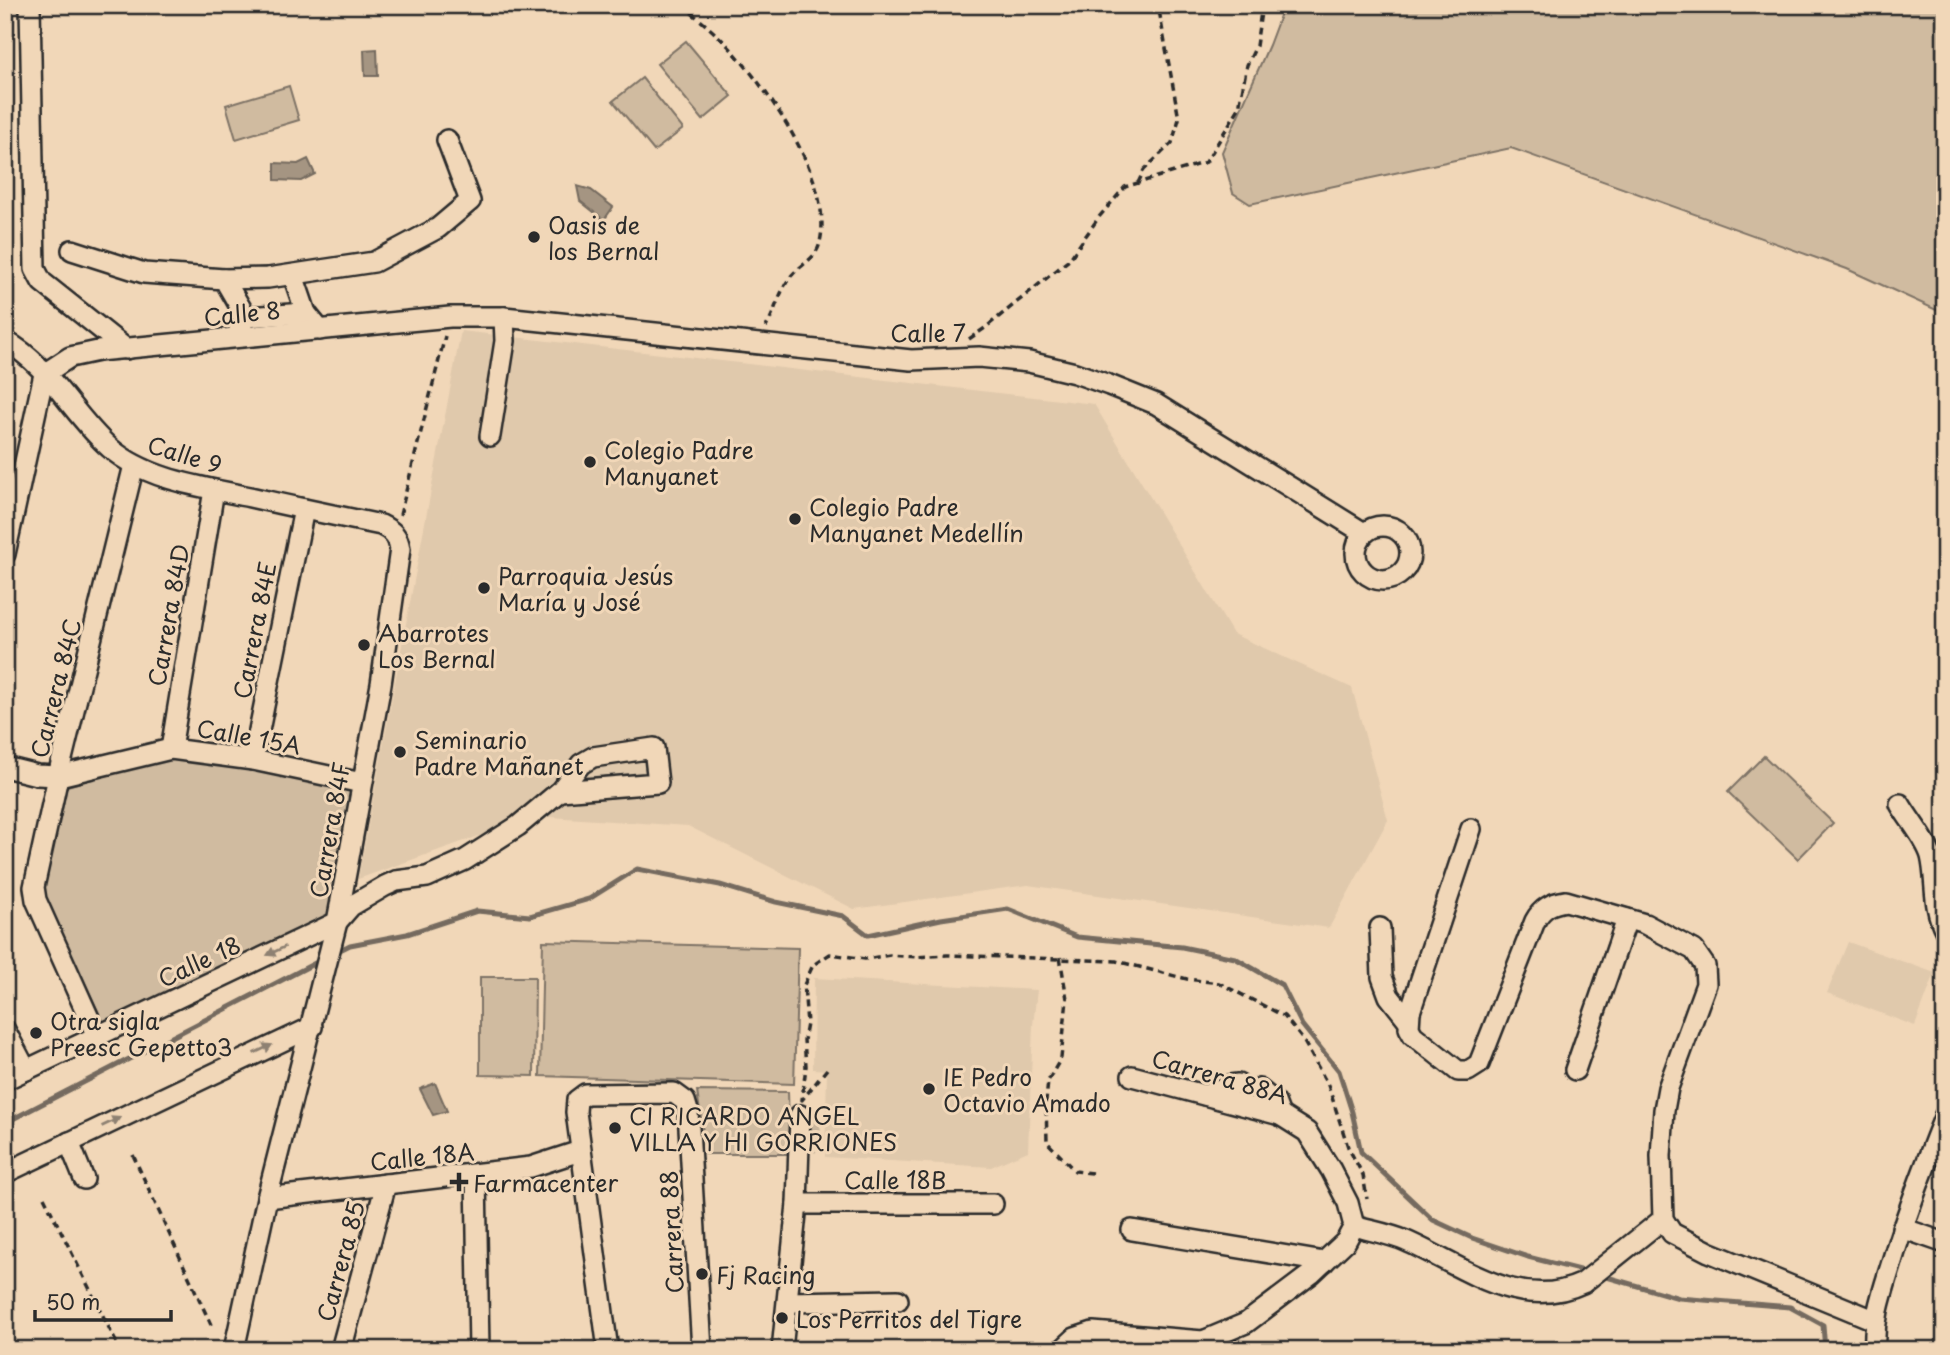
<svg xmlns="http://www.w3.org/2000/svg" width="1950" height="1355" font-family="'Playpen Sans',sans-serif">
<style>
.built{fill:#e0c9ac}
.green{fill:#d0bba0;stroke:#7e7366;stroke-width:2}
.water{fill:#a59582;stroke:#746b5f;stroke-width:2}
.lines{fill:none;stroke-linecap:round;stroke-linejoin:round}
.stream{stroke:#746b5f;stroke-width:5}
.minor-tunnel{stroke:#c9b59c;stroke-width:19;stroke-dasharray:19 10;stroke-linecap:butt}
.minor-casing{stroke:#2b2b2b;stroke-width:24}
.path{stroke:#2b2b2b;stroke-width:3.5;stroke-dasharray:7 5;stroke-linecap:butt}
.minor{stroke:#f1d7b8;stroke-width:19}
.oneway{fill:#8e8172}
.poi-dot{fill:#2b2b2b;stroke:#f1d7b8;stroke-width:2.5}
.labels{text-anchor:middle;dominant-baseline:central;stroke-width:6;stroke-linejoin:round;paint-order:stroke}
.poi-label{font-size:23px;fill:#2b2b2b;stroke:#f1d7b8;text-anchor:start}
.street-label{font-size:23px;fill:#2b2b2b;stroke:#f1d7b8}
</style>
<rect width="100%" height="100%" fill="#f1d7b8"/>
<filter id="ink" filterUnits="userSpaceOnUse"><feTurbulence type="fractalNoise" baseFrequency=".0143" numOctaves="2"/><feDisplacementMap in="SourceGraphic" scale="14" xChannelSelector="R" yChannelSelector="G"/><feConvolveMatrix kernelMatrix="1 2 1 2 8 2 1 2 1" color-interpolation-filters="sRGB"/></filter>
<g filter="url(#ink)">
<g class="built">
<polygon points="461,331 1094,404 1233,634 1352,688 1388,820 1329,928 1028,885 854,909 688,826 535,816 358,879"/>
<polygon points="1848,942 1935,973 1915,1026 1827,993"/>
<polygon points="814,978 1037,990 1033,1025 1028,1151 991,1167 825,1157 827,1070 813,1069"/>
</g>
<g class="green">
<polygon points="1284,5 1945,5 1945,314 1847,269 1511,148 1250,204 1233,193 1222,152 1269,45"/>
<polygon points="686,41 732,96 703,120 657,64"/>
<polygon points="642,78 683,129 654,151 613,101"/>
<polygon points="289,86 299,120 236,139 226,105"/>
<polygon points="1764,756 1833,823 1798,859 1728,792"/>
<polygon points="171,757 253,767 352,789 328,916 103,1022 43,893 67,786"/>
<polygon points="543,941 798,948 794,1084 540,1076"/>
<polygon points="480,977 535,977 534,1076 480,1075"/>
<polygon points="697,1091 788,1092 790,1154 706,1154"/>
</g>
<g class="water">
<polygon points="377,49 378,76 365,76 364,50"/>
<polygon points="308,159 315,174 301,181 275,180 275,163 298,164"/>
<polygon points="577,186 591,190 613,207 604,220 580,201"/>
<polygon points="435,1083 447,1111 433,1115 420,1089"/>
</g>
<g class="lines">
<g class="stream">
<polyline points="336,952 350,945 407,934 477,911 530,916 589,899 637,869 720,885 776,902 843,916 868,935 941,919 1008,909 1077,937 1182,947 1235,958 1282,985 1302,1025 1339,1071 1352,1112 1361,1152 1433,1220 1472,1238 1528,1257 1587,1272"/>
<polyline points="5,1123 321,960"/>
<polyline points="1600,1275 1679,1298 1790,1307 1823,1325 1825,1350"/>
</g>
<path class="minor-tunnel" d="M807,1120C814,1130 812,1138 807,1149"/>
<defs>
<g id="minor">
<polyline points="30,5 35,269 42,282 126,349"/>
<polyline points="72,250 144,273 224,279 246,317"/>
<polyline points="293,275 306,313"/>
<polyline points="224,279 268,278 374,262 438,228 470,201 447,140"/>
<polyline points="239,329 246,317 306,313 320,330"/>
<path d="M5,341C49,364 73,416 110,448C147,480 203,487 250,497C294,507 337,516 381,525C393,531 398,536 400,549L381,684L337,922L267,1198L234,1350"/>
<polyline points="44,374 70,357 98,351 450,317 504,317 911,360 979,357 1029,362 1075,373 1109,385 1156,404 1364,533"/>
<polyline points="490,436 505,341 504,317"/>
<circle cx="1383" cy="553" r="27"/>
<polyline points="5,554 44,374"/>
<polyline points="171,749 214,490"/>
<polyline points="253,760 304,509"/>
<polyline points="5,767 37,775 59,776 171,749 253,760 362,783"/>
<path d="M1900,804C1909,820 1926,839 1931,856C1937,881 1932,906 1945,930"/>
<path d="M1471,829L1410,1012L1409,1028L1413,1035L1458,1071H1468L1479,1064L1535,921C1542,908 1551,903 1566,901L1645,924L1694,950L1705,966L1706,984L1668,1088L1664,1110L1661,1156L1663,1219L1672,1233L1709,1252L1874,1320"/>
<polyline points="1380,928 1382,977 1389,996 1408,1020"/>
<polyline points="5,1030 26,1070"/>
<polyline points="97,1036 36,900 34,887 61,763 134,465"/>
<polyline points="1575,1070 1627,919"/>
<polyline points="5,1080 337,922 351,906 385,886 396,881 427,877 465,860 518,826 560,791 581,764 593,757 654,748 658,783 560,791"/>
<polyline points="1259,1089 1275,1102 1280,1115"/>
<polyline points="1205,1095 1230,1085 1238,1084"/>
<polyline points="69,1142 84,1179"/>
<polyline points="5,1173 312,1027"/>
<polyline points="476,1175 479,1350"/>
<polyline points="267,1198 531,1167 580,1151"/>
<polyline points="797,1204 993,1204"/>
<path d="M1354,1226C1371,1231 1390,1234 1406,1241C1463,1266 1519,1313 1583,1283L1663,1219"/>
<polyline points="1902,1228 1945,1243"/>
<polyline points="1132,1230 1324,1262"/>
<polyline points="788,1302 898,1300"/>
<polyline points="341,1350 386,1184"/>
<polyline points="608,1350 576,1112 577,1100 585,1094 674,1093 685,1101 688,1111 702,1350"/>
<polyline points="782,1350 797,1204 800,1115"/>
<polyline points="1062,1350 1075,1338 1093,1332 1203,1341 1246,1323 1311,1274 1346,1241 1354,1226 1348,1203 1331,1170 1307,1132 1280,1115 1132,1076"/>
<path d="M1875,1350C1873,1319 1882,1294 1891,1265C1906,1214 1925,1165 1945,1115"/>
</g>
</defs>
<use href="#minor" class="minor-casing"/>
<g class="path">
<path d="M682,5C699,19 716,33 730,48C769,91 834,182 820,242C817,258 803,263 793,274C780,288 776,310 766,327"/>
<polyline points="1138,183 1144,170 1172,143 1179,119 1158,5"/>
<polyline points="969,339 985,328 1069,260 1099,217 1125,187 1206,162 1239,108 1247,65 1256,46 1262,5"/>
<polyline points="400,515 445,336"/>
<polyline points="1060,957 1067,999 1061,1058 1048,1081 1046,1101 1047,1142 1075,1171 1092,1173"/>
<polyline points="827,1069 802,1100 806,1066 804,1040 807,1024 804,985 813,965 830,954 865,959 890,955 917,957 947,955 1116,961 1187,979 1219,983 1284,1016 1303,1040 1328,1085 1348,1147 1363,1175 1367,1199"/>
<polyline points="133,1155 212,1327"/>
<polyline points="44,1197 120,1350"/>
<polyline points="5,1335 12,1350"/>
</g>
<use href="#minor" class="minor"/>
</g>
<defs><path id="oneway-solid" d="M-6-.8H1V-3.2L6.5 0L1 3.2V.8H-6Z" transform="scale(1.75)"/></defs>
<g class="oneway">
<use href="#oneway-solid" transform="translate(276 951) rotate(155)"/>
<use href="#oneway-solid" transform="translate(263 1049) rotate(-25)"/>
<use href="#oneway-solid" transform="translate(111 1122) rotate(-26)"/>
</g>
</g>
<g class="poi-dot">
<circle cx="534" cy="237" r="7"/>
<circle cx="590" cy="462" r="7"/>
<circle cx="795" cy="519" r="7"/>
<circle cx="484" cy="588" r="7"/>
<circle cx="364" cy="645" r="7"/>
<circle cx="400" cy="752" r="7"/>
<circle cx="36" cy="1033" r="7"/>
<circle cx="929" cy="1089" r="7"/>
<circle cx="615" cy="1128" r="7"/>
<path d="M455.5 1171.5h7v7h7v7h-7v7h-7v-7h-7v-7h7z"/>
<circle cx="702" cy="1274" r="7"/>
<circle cx="782" cy="1318" r="7"/>
</g>
<g class="labels">
<g class="poi-label">
<text x="548" y="224">Oasis de<tspan x="548" dy="26">los Bernal</tspan></text>
<text x="604" y="449">Colegio Padre<tspan x="604" dy="26">Manyanet</tspan></text>
<text x="809" y="506">Colegio Padre<tspan x="809" dy="26">Manyanet Medellín</tspan></text>
<text x="498" y="575">Parroquia Jesús<tspan x="498" dy="26">María y José</tspan></text>
<text x="378" y="632">Abarrotes<tspan x="378" dy="26">Los Bernal</tspan></text>
<text x="414" y="739">Seminario<tspan x="414" dy="26">Padre Mañanet</tspan></text>
<text x="50" y="1020">Otra sigla<tspan x="50" dy="26">Preesc Gepetto3</tspan></text>
<text x="943" y="1076">IE Pedro<tspan x="943" dy="26">Octavio Amado</tspan></text>
<text x="629" y="1115">CI RICARDO ANGEL<tspan x="629" dy="26">VILLA Y HI GORRIONES</tspan></text>
<text x="473" y="1182">Farmacenter</text>
<text x="716" y="1274">Fj Racing</text>
<text x="796" y="1318">Los Perritos del Tigre</text>
</g>
<g class="street-label">
<text transform="translate(242 313) rotate(-6)">Calle 8</text>
<text x="928" y="332">Calle 7</text>
<text transform="translate(185 454) rotate(17)">Calle 9</text>
<text transform="translate(168 615) rotate(-80)">Carrera 84D</text>
<text transform="translate(254 630) rotate(-79)">Carrera 84E</text>
<text transform="translate(55 688) rotate(-76)">Carrera 84C</text>
<text transform="translate(249 736) rotate(10)">Calle 15A</text>
<text transform="translate(329 830) rotate(-80)">Carrera 84F</text>
<text transform="translate(199 961) rotate(-25)">Calle 18</text>
<text transform="translate(1220 1076) rotate(16)">Carrera 88A</text>
<text transform="translate(422 1156) rotate(-6)">Calle 18A</text>
<text x="895" y="1179">Calle 18B</text>
<text transform="translate(671 1232) rotate(-93)">Carrera 88</text>
<text transform="translate(340 1261) rotate(-75)">Carrera 85</text>
</g>
</g>
<rect width="1950" height="1355" fill="none" stroke="#f1d7b8" stroke-width="28"/>
<rect x="14" y="14" width="1922" height="1327" fill="none" stroke="#2b2b2b" stroke-width="2.5" filter="url(#ink)"/>
<path d="M35 1310v10h136v-10" fill="none" stroke="#2b2b2b" stroke-width="3.5"/>
<text x="46" y="1310" font-size="21" fill="#2b2b2b" stroke="#f1d7b8" stroke-width="5" paint-order="stroke">50 m</text>
</svg>
